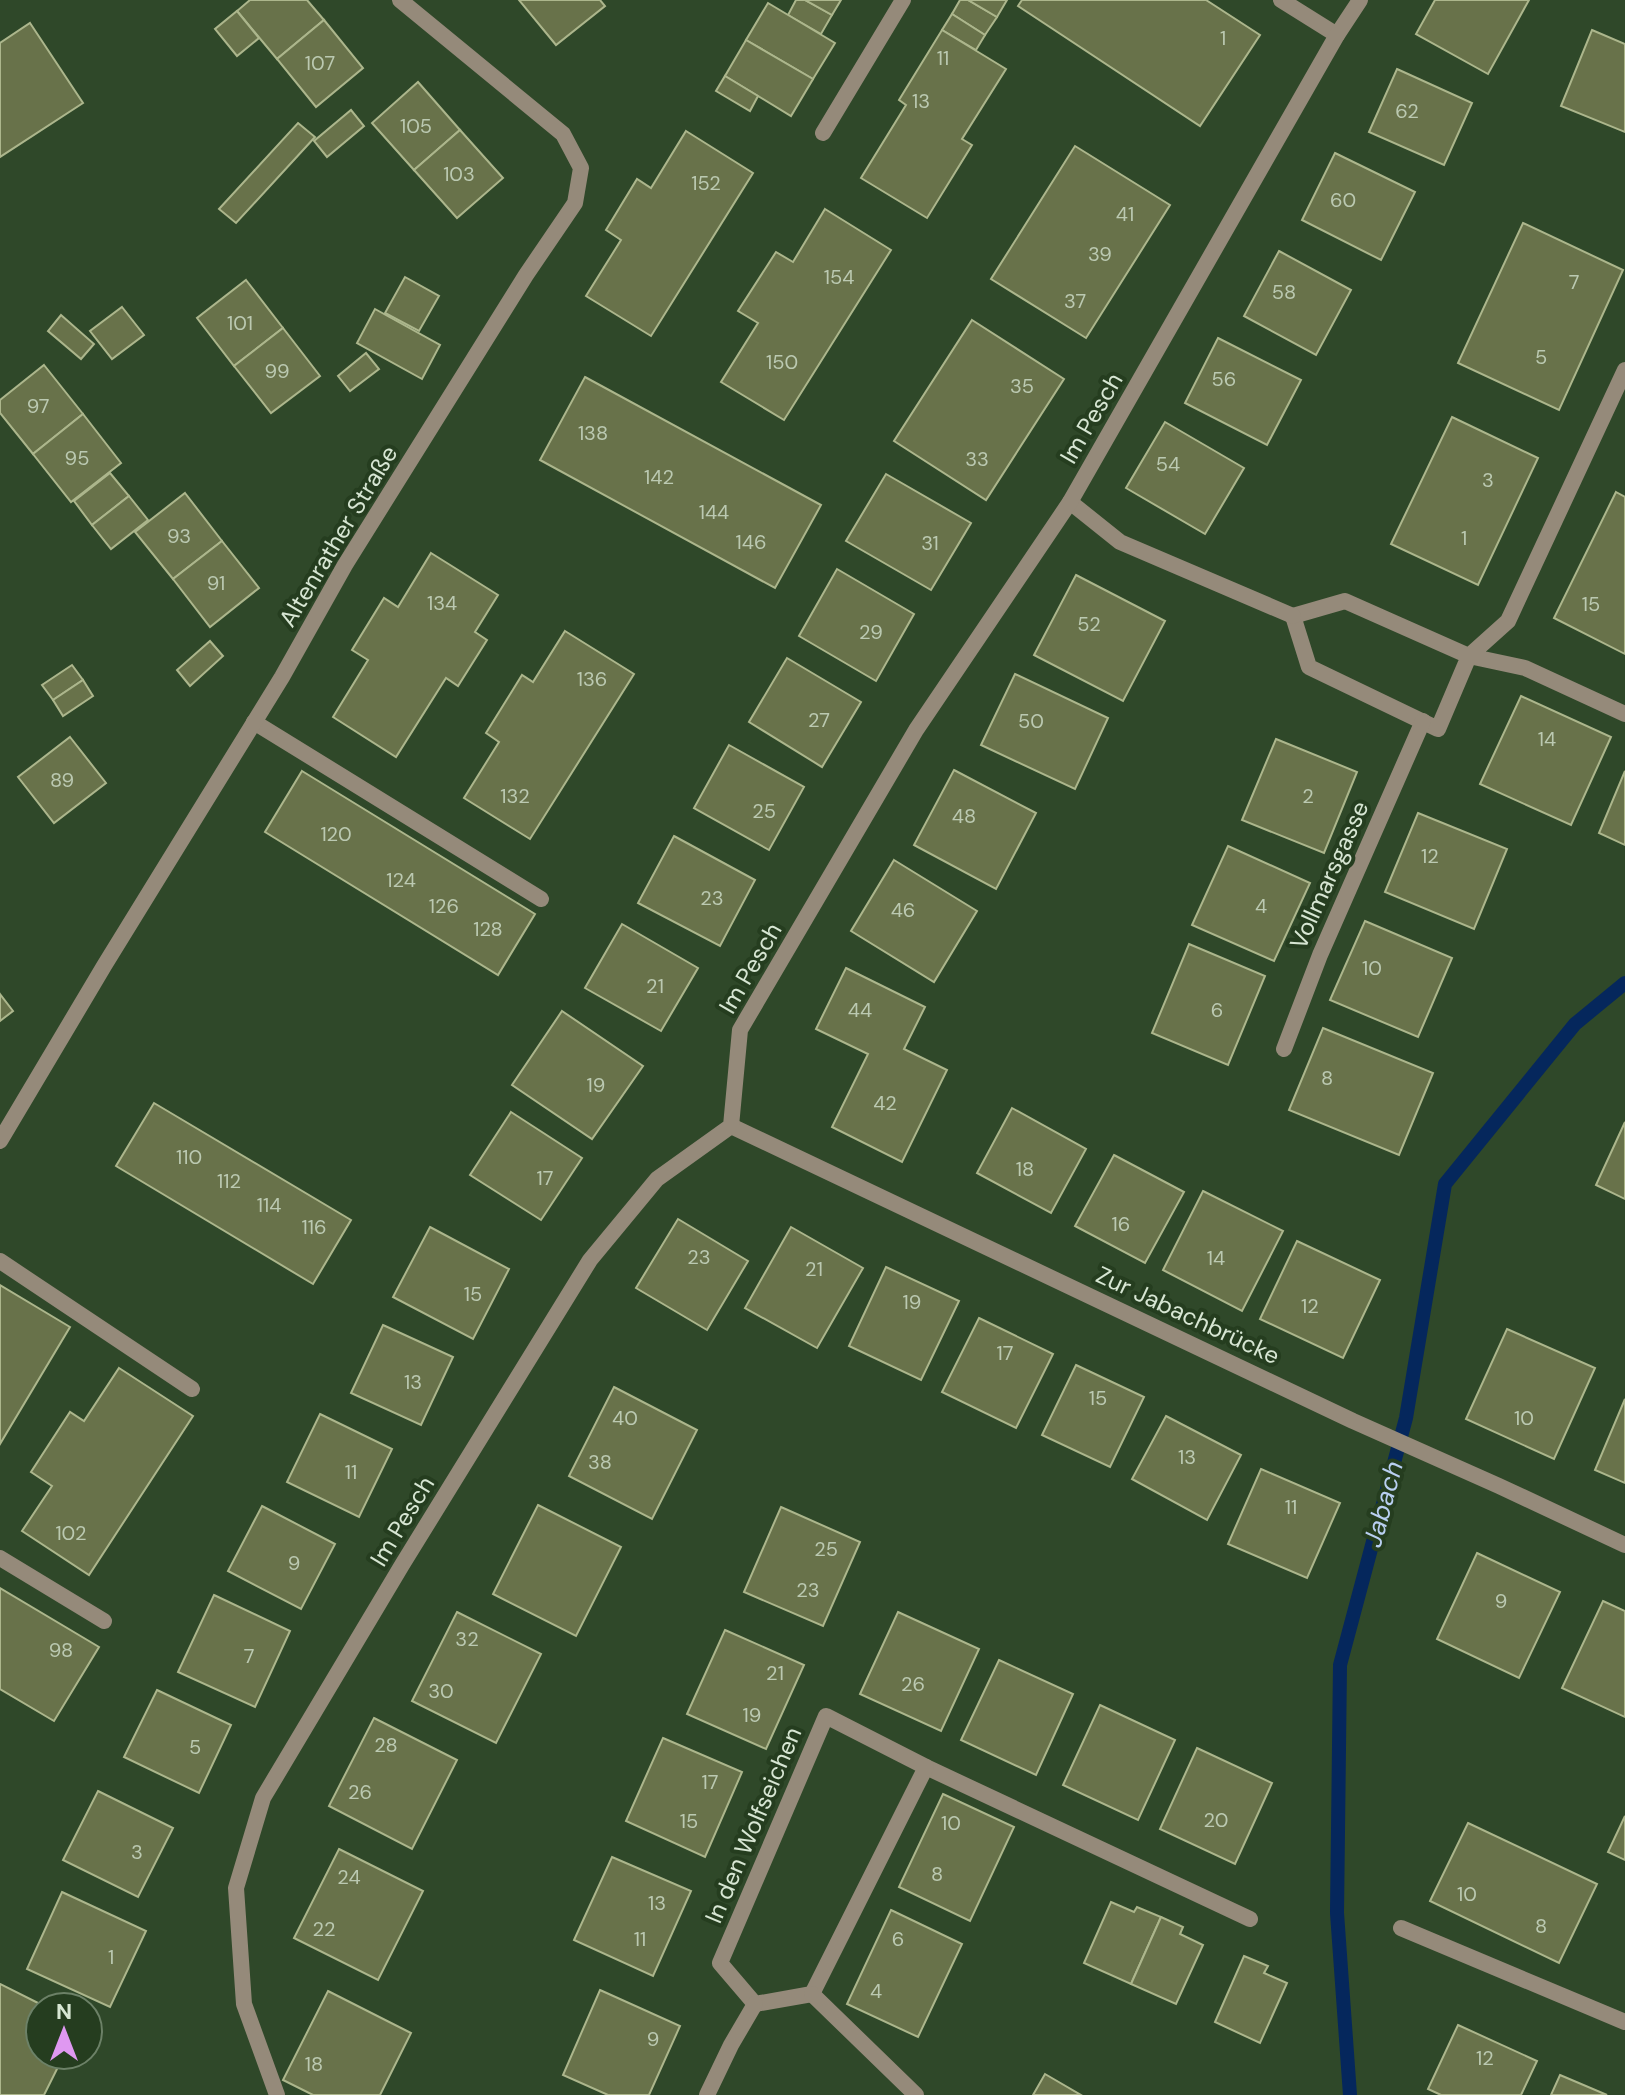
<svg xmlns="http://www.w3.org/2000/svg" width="1625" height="2095" font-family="'DM Sans',sans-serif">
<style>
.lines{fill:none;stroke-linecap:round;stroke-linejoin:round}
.stream{stroke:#05275c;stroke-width:14}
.building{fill:#68724a;stroke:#acb68c;stroke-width:2}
.service{stroke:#958a7a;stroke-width:16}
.minor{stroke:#958a7a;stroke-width:16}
.labels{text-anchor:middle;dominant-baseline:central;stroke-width:8;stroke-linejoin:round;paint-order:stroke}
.number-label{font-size:20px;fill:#bbc9b1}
.street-label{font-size:24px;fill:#d7e6d3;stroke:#253d1f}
.water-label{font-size:26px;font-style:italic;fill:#b9cff1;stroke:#253d1f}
</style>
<rect width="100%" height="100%" fill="#2f4829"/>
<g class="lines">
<polyline class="stream" points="1350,2095 1337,1913 1340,1665 1406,1418 1445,1184 1575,1024 1625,983"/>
</g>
<g class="building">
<polygon points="250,0 307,0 324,20 277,59 237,11"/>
<polygon points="519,0 600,0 605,6 556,45"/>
<polygon points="796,0 805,0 832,15 821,34 788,15"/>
<polygon points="805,0 841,0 832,15"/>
<polygon points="960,0 968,0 997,17 985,35 952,14"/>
<polygon points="968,0 1007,0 997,17"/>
<polygon points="1022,0 1206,0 1260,35 1200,126 1018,6"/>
<polygon points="1435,0 1529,0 1488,74 1416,34"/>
<polygon points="768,3 835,43 813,79 746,40"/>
<polygon points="237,11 259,38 237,56 215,29"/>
<polygon points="952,14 985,35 976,50 942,30"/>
<polygon points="324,20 363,68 316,107 277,59"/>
<polygon points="30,23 83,103 0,157 0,43"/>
<polygon points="942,30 1006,69 962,139 972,145 927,218 861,178 906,105 899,100"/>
<polygon points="1592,30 1625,44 1625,132 1561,106"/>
<polygon points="746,40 813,79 791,116 725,76"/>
<polygon points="1397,69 1472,103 1444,165 1369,132"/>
<polygon points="725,76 758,96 750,111 716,91"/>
<polygon points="418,82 460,130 414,170 372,123"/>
<polygon points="351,110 364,126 327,157 314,141"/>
<polygon points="298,123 315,137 236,223 219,209"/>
<polygon points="460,130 503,178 457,218 414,170"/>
<polygon points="686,131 753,173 651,336 586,296 621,240 606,230 637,179 651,188"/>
<polygon points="1075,146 1170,205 1086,338 991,279"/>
<polygon points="1335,153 1415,192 1381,260 1302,220"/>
<polygon points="825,209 891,250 784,420 721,382 758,323 738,311 776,252 793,262"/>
<polygon points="1523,223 1623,270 1559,410 1458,363"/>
<polygon points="1279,251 1351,290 1316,355 1244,316"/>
<polygon points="405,277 439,296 419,331 385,313"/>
<polygon points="246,280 283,328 234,366 197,318"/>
<polygon points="122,307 144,335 112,359 90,331"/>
<polygon points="375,309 440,345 422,379 357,343"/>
<polygon points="61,315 94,344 81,359 48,331"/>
<polygon points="972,320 1064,379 986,500 894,441"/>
<polygon points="283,328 320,376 271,413 234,366"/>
<polygon points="1218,338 1301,380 1267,445 1185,403"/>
<polygon points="366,353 379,369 350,391 338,376"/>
<polygon points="44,365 83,414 33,454 0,413 0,400"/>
<polygon points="585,377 821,505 775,588 540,460"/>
<polygon points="83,414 121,463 71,502 33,454"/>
<polygon points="1452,417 1538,458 1478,585 1391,544"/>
<polygon points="1165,422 1244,468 1205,534 1126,488"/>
<polygon points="110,473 129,496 92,525 74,501"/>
<polygon points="886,474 971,523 931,590 846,541"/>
<polygon points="1616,492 1625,497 1625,654 1554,618"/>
<polygon points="185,493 222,541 173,579 135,532"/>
<polygon points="129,496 148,520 111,549 92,525"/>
<polygon points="222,541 259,588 210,627 173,579"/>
<polygon points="431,553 498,595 475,632 487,640 458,686 446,678 396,757 333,717 368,660 352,650 384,598 398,607"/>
<polygon points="837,569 914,614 876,681 799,636"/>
<polygon points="1076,575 1165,621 1123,701 1034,655"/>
<polygon points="565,631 634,674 530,839 464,798 499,742 486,733 522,675 533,682"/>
<polygon points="210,641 223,656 190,686 177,670"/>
<polygon points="787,658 861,702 822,767 749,722"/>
<polygon points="72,665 83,680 53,700 42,685"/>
<polygon points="1015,674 1108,718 1075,789 981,745"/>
<polygon points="83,680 93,696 63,716 53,700"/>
<polygon points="1521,696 1611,737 1571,825 1480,784"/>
<polygon points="70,737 106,783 54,823 18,777"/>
<polygon points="1276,739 1357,772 1324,853 1242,820"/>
<polygon points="729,745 804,787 769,850 694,808"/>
<polygon points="954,770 1036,813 996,889 914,845"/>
<polygon points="302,771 535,914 498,975 265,832"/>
<polygon points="1625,771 1625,845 1599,833"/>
<polygon points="1418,813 1507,849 1474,929 1385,892"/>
<polygon points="674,836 755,880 720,946 638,903"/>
<polygon points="1228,846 1310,883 1274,961 1192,925"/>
<polygon points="894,860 977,911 934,982 851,931"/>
<polygon points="1365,921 1452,958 1418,1037 1330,1000"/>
<polygon points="622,924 698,968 661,1031 585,988"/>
<polygon points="1189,944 1265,976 1228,1065 1152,1033"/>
<polygon points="846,968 925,1007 904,1049 947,1070 902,1162 832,1127 868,1054 816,1029"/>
<polygon points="0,994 13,1011 0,1021"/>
<polygon points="562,1011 643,1066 592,1139 512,1085"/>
<polygon points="1323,1028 1433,1073 1399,1155 1289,1110"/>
<polygon points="154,1103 351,1220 313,1284 116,1166"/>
<polygon points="1012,1108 1086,1149 1051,1213 977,1173"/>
<polygon points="511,1112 582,1158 541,1220 470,1175"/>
<polygon points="1625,1122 1625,1199 1596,1185"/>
<polygon points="1114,1155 1184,1192 1145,1263 1075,1226"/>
<polygon points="1203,1191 1283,1231 1242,1311 1163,1270"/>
<polygon points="678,1219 748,1261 707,1330 636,1288"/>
<polygon points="430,1227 509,1269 473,1339 393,1297"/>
<polygon points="791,1227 863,1268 817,1348 745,1308"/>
<polygon points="1297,1241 1380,1280 1343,1358 1260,1319"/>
<polygon points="886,1267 959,1301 921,1380 849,1346"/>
<polygon points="0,1285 70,1327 0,1444"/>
<polygon points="979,1318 1053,1354 1016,1428 942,1392"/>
<polygon points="383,1325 453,1357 421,1425 351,1393"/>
<polygon points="1507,1329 1595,1368 1554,1459 1466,1419"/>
<polygon points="1076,1365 1144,1397 1110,1467 1042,1435"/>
<polygon points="119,1368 193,1416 89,1575 22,1531 52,1486 31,1472 70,1412 84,1421"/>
<polygon points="614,1387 697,1430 652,1519 569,1476"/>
<polygon points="1625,1399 1625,1483 1595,1470"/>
<polygon points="320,1414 392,1449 359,1517 287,1482"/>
<polygon points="1166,1416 1241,1455 1207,1520 1132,1479"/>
<polygon points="1261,1469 1340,1503 1307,1578 1228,1544"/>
<polygon points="538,1505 621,1547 576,1636 493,1594"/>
<polygon points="262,1506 335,1544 301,1609 228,1571"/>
<polygon points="781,1507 860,1542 823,1626 744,1592"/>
<polygon points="1477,1553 1560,1592 1519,1678 1437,1639"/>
<polygon points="0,1588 99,1647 54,1721 0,1689"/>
<polygon points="214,1595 290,1631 255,1707 178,1672"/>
<polygon points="1603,1601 1625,1611 1625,1717 1562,1688"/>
<polygon points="457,1612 541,1654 496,1743 412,1701"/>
<polygon points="898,1612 979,1649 941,1731 860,1694"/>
<polygon points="725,1630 804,1665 766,1749 687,1714"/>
<polygon points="999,1660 1073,1694 1036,1775 961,1740"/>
<polygon points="157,1690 231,1725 199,1793 124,1757"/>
<polygon points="1100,1705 1175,1740 1138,1820 1063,1785"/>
<polygon points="374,1718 457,1760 412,1849 329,1806"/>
<polygon points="663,1738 742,1772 705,1857 626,1821"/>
<polygon points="1197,1748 1272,1783 1235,1864 1160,1829"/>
<polygon points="98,1791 173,1828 138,1897 63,1860"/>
<polygon points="943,1794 1014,1827 970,1921 899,1887"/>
<polygon points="1625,1816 1625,1860 1608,1852"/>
<polygon points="1468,1823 1597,1884 1559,1963 1430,1901"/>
<polygon points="339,1849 423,1891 378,1980 294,1938"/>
<polygon points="612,1857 691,1891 653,1976 574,1940"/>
<polygon points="62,1892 146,1931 110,2007 27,1969"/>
<polygon points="1111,1902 1134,1912 1137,1907 1161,1917 1131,1984 1084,1963"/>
<polygon points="891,1910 962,1944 918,2037 847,2004"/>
<polygon points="1161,1917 1183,1927 1180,1934 1203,1945 1176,2004 1131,1984"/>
<polygon points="1244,1956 1268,1966 1264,1973 1287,1983 1260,2043 1215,2022"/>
<polygon points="0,1984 46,2007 40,2007 40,2055 64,2055 44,2095 0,2095"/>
<polygon points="600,1990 680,2026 649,2095 608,2095 563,2075"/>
<polygon points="328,1991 411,2033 380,2095 313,2095 283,2080"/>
<polygon points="1458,2025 1537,2061 1521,2095 1441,2095 1428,2089"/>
<polygon points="1045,2074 1081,2095 1033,2095"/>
<polygon points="1560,2075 1607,2095 1551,2095"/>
</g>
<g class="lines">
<g class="service">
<polyline points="254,722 541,899"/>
<polyline points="0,1261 192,1389"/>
<polyline points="0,1558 104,1621"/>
<polyline points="926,1767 1250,1919"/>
</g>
<g class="minor">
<polyline points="1281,0 1337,35"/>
<polyline points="823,133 903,0"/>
<polyline points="1625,370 1508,621 1469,656 1438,729 1309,667 1293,616 1345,601 1469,656 1525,668 1625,714"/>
<polyline points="1070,502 1120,542 1293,616"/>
<polyline points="1284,1049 1320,955 1423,721"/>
<polyline points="731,1126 1353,1421 1499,1486 1625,1545"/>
<polyline points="0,1141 104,966 282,677 345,565 526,275 575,203 581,168 563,134 400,0"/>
<polygon points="826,1716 926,1767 812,1994 755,2004 720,1963"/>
<polyline points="1401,1928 1625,2022"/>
<polyline points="812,1994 916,2095"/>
<polyline points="277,2095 244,2004 236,1888 263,1798 402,1565 590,1260 657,1179 731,1126 740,1030 916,730 1070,502 1337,35 1360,0"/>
<polyline points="707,2095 731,2045 755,2004"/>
</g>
</g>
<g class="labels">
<g class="number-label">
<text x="1223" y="38">1</text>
<text x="943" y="58">11</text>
<text x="320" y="63">107</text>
<text x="921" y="101">13</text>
<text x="1407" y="111">62</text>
<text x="416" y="126">105</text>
<text x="459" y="174">103</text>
<text x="706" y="183">152</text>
<text x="1343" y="200">60</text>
<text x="1125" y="214">41</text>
<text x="1100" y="254">39</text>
<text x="839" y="277">154</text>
<text x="1574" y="282">7</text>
<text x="1284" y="292">58</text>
<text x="1075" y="301">37</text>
<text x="240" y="323">101</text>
<text x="1541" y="357">5</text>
<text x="782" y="362">150</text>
<text x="277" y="371">99</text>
<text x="1224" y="379">56</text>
<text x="1022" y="386">35</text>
<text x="38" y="406">97</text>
<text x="593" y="433">138</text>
<text x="77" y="458">95</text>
<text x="977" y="459">33</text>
<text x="1168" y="464">54</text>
<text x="659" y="477">142</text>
<text x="1488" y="480">3</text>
<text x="714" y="512">144</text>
<text x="179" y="536">93</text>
<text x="1464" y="538">1</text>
<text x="751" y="542">146</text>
<text x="930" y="543">31</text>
<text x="216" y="583">91</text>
<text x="442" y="603">134</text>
<text x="1591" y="604">15</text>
<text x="1089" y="624">52</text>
<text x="871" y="632">29</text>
<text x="592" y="679">136</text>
<text x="819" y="720">27</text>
<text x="1031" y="721">50</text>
<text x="1547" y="739">14</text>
<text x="62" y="780">89</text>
<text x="515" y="796">132</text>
<text x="1308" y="796">2</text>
<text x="764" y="811">25</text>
<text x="964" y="816">48</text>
<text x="336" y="834">120</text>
<text x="1430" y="856">12</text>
<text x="401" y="880">124</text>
<text x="712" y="898">23</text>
<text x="444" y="906">126</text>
<text x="1261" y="906">4</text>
<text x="903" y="910">46</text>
<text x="488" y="929">128</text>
<text x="1372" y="968">10</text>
<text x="655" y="986">21</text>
<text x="860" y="1010">44</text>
<text x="1217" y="1010">6</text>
<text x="1327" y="1078">8</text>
<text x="596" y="1085">19</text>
<text x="885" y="1103">42</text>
<text x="189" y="1157">110</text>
<text x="1025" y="1169">18</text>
<text x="545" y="1178">17</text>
<text x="229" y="1181">112</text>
<text x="269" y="1205">114</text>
<text x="1121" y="1224">16</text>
<text x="314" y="1227">116</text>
<text x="699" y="1257">23</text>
<text x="1216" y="1258">14</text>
<text x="814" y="1269">21</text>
<text x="473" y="1294">15</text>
<text x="912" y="1302">19</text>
<text x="1310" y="1306">12</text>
<text x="1005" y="1353">17</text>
<text x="413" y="1382">13</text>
<text x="1098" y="1398">15</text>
<text x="625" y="1418">40</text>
<text x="1524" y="1418">10</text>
<text x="1187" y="1457">13</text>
<text x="600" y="1462">38</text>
<text x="351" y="1472">11</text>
<text x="1291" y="1507">11</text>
<text x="71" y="1533">102</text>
<text x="826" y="1549">25</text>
<text x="294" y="1563">9</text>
<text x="808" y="1590">23</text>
<text x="1501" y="1601">9</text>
<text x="467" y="1639">32</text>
<text x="61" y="1650">98</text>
<text x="249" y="1656">7</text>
<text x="775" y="1673">21</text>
<text x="913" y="1684">26</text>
<text x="441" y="1691">30</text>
<text x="752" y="1715">19</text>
<text x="386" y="1745">28</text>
<text x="195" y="1747">5</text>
<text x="710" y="1782">17</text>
<text x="360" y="1792">26</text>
<text x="1216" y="1820">20</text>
<text x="689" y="1821">15</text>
<text x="951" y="1823">10</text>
<text x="137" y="1852">3</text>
<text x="937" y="1874">8</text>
<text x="349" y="1877">24</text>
<text x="1467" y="1894">10</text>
<text x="657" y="1903">13</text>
<text x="1541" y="1926">8</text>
<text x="324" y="1929">22</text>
<text x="640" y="1939">11</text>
<text x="898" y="1939">6</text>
<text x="111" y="1957">1</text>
<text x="876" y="1991">4</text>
<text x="653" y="2039">9</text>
<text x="1485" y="2058">12</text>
<text x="314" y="2064">18</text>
</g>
<g class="street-label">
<text transform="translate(1091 418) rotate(-60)">Im Pesch</text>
<text transform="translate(338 536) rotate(-59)">Altenrather Straße</text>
<text transform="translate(1329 875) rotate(-66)">Vollmarsgasse</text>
<text transform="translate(750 968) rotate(-60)">Im Pesch</text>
<text transform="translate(1188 1315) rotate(25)">Zur Jabachbrücke</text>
<text transform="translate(402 1521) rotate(-59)">Im Pesch</text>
<text transform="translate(753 1825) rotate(-67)">In den Wolfseichen</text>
</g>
<g class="water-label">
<text transform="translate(1383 1504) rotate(-75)">Jabach</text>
</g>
</g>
<g transform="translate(64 2031)"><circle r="38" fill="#253d1f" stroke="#6c8167" stroke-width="2"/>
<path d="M0-6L14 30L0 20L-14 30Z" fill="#df98f1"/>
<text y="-12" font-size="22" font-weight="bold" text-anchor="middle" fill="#d7e6d3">N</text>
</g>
</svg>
